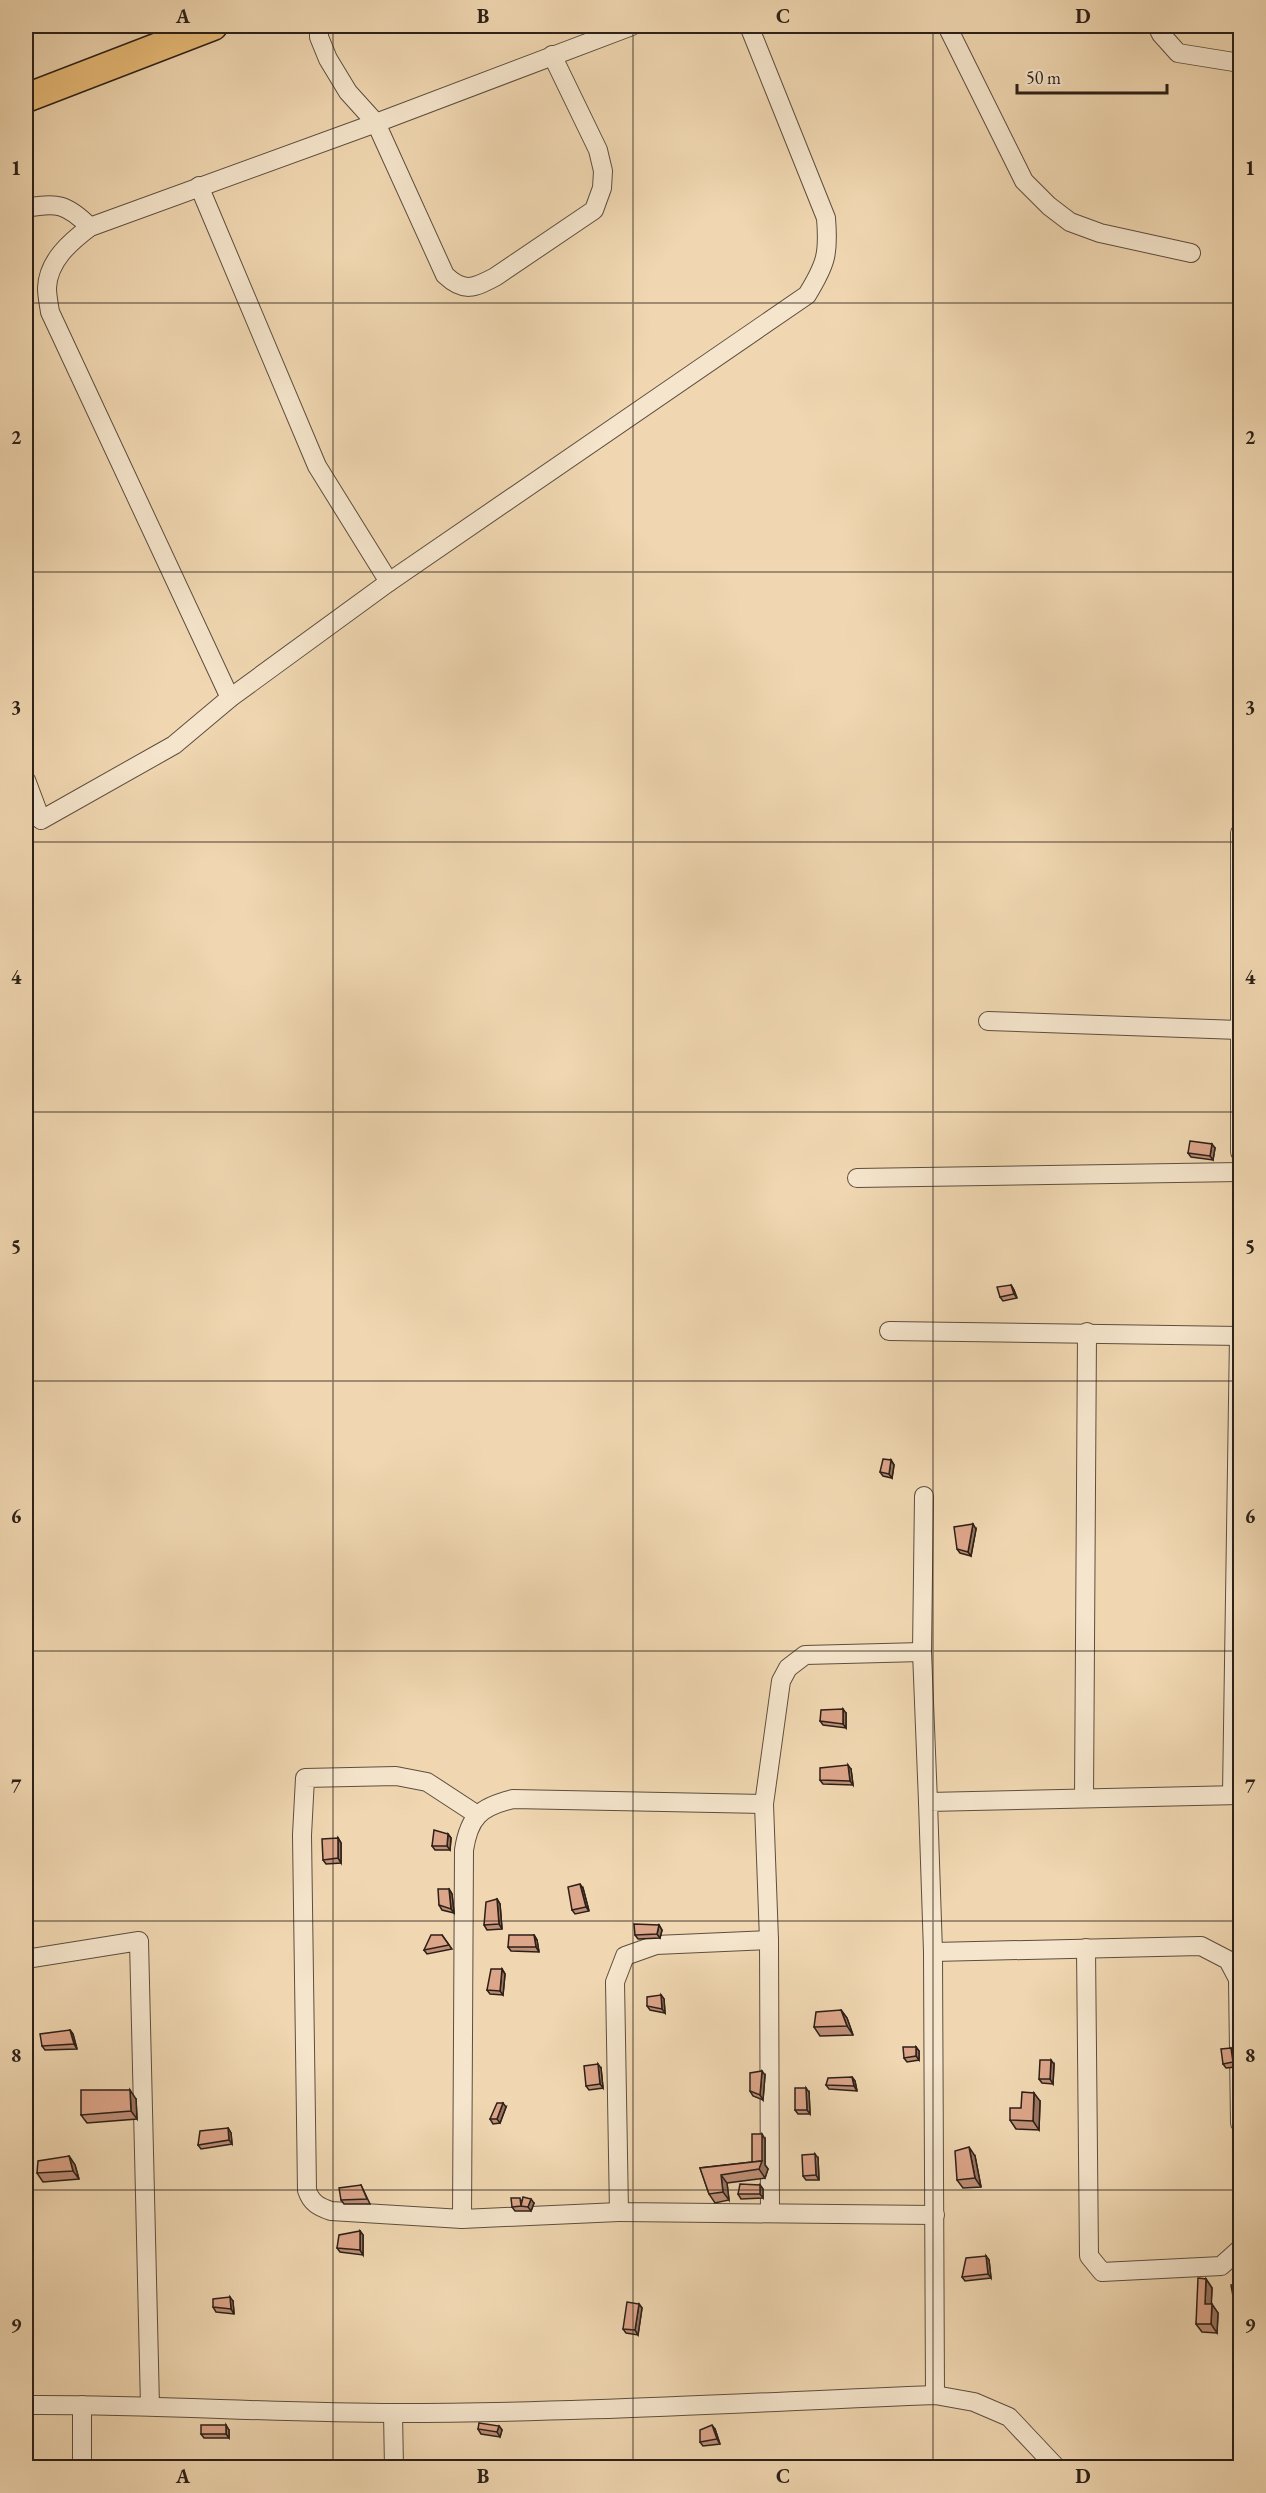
<svg xmlns="http://www.w3.org/2000/svg" width="1266" height="2493" font-family="'EB Garamond',serif">
<style>
.lines{fill:none;stroke-linecap:round;stroke-linejoin:round}
.minor-casing{stroke:#5d4e3e;stroke-width:20}
.primary-casing{stroke:#2c2018;stroke-width:31}
.minor{stroke:#f5e5cc;stroke-width:18}
.primary{stroke:#e8bc78;stroke-width:28}
.wall{fill:#be8e76;stroke:#2c2018;stroke-width:1.5}
.shaded-wall{fill:#9b7460;stroke:#2c2018;stroke-width:1.5}
.building{fill:#dda589;stroke:#2c2018;stroke-width:1.5}
.grid{fill:none;stroke:#2c2018;stroke-width:1.5;stroke-opacity:0.55}
.neatline{fill:none;stroke:#2c2018;stroke-width:2}
.grid-label{font-size:20px;text-anchor:middle;font-weight:bold;fill:#2c2018}
</style>
<rect width="100%" height="100%" fill="#f0d7b1"/>
<filter id="stains"><feTurbulence type="fractalNoise" baseFrequency=".00333" numOctaves="4"/><feColorMatrix values="0 0 0 0 .2 0 0 0 0 .09 0 0 0 0 .02 0 0 0 .5 -.17"/></filter>
<radialGradient id="worn" r=".72"><stop offset=".6" stop-color="#630" stop-opacity="0"/><stop offset="1" stop-color="#630" stop-opacity=".3"/></radialGradient>
<g class="lines">
<defs>
<g id="minor">
<path d="M319,26V37L328,59L348,92L376,123L445,275C464,293 474,288 495,277L594,210L602,188L603,171L598,150L552,55"/>
<polyline points="947,26 1024,181 1049,206 1070,222 1100,233 1191,253"/>
<polyline points="1157,26 1161,34 1178,53 1240,63"/>
<polyline points="199,186 317,466 389,582"/>
<path d="M26,208C57,202 67,204 90,227"/>
<path d="M230,698L50,312C49,305 47,296 47,288C48,261 70,242 90,227L376,123L632,26"/>
<path d="M26,780L41,820L174,745L230,698L389,582L807,295C826,264 829,254 826,218L749,26"/>
<polyline points="1240,833 1240,1152"/>
<polyline points="988,1021 1239,1030"/>
<polyline points="857,1178 1240,1172"/>
<polyline points="889,1331 1240,1336"/>
<polyline points="924,1496 922,1652 928,1802"/>
<polyline points="1232,1794 1239,1336"/>
<polyline points="1084,1798 1087,1332"/>
<path d="M476,1814L427,1782L396,1776L305,1778L302,1835L307,2190C311,2203 319,2207 331,2211L462,2219L619,2212"/>
<polyline points="769,1940 656,1945 625,1956 615,1982 619,2212 935,2215"/>
<polyline points="1086,1948 1089,2256 1102,2272 1221,2266 1240,2249"/>
<polyline points="933,1952 1201,1946 1228,1960 1238,1979 1240,2123"/>
<polyline points="26,1959 139,1941 150,2406"/>
<polyline points="770,2213 769,1940 764,1804 781,1681 788,1668 805,1655 922,1652"/>
<path d="M462,2219L464,1850C469,1817 480,1807 513,1799L764,1804"/>
<polyline points="935,2395 933,1952 928,1802 1240,1795"/>
<path d="M26,2405C149,2404 272,2413 396,2413C575,2413 755,2402 935,2395L974,2402L1009,2417L1057,2468"/>
<polyline points="82,2405 82,2468"/>
<polyline points="393,2413 394,2468"/>
</g>
<polyline id="primary" points="26,98 213,26"/>
</defs>
<use href="#minor" class="minor-casing"/>
<use href="#primary" class="primary-casing"/>
<use href="#minor" class="minor"/>
<use href="#primary" class="primary"/>
</g>
<g class="wall">
<polygon points="1215,1148 1213,1160 1191,1157 1188,1153"/>
<polygon points="1011,1285 1014,1290 1017,1298 1003,1301 1000,1297"/>
<polygon points="891,1460 894,1465 892,1478 883,1476 880,1472"/>
<polygon points="976,1529 971,1556 960,1553 957,1549"/>
<polygon points="846,1713 846,1728 823,1725 820,1721"/>
<polygon points="851,1769 853,1785 823,1784 820,1780"/>
<polygon points="448,1834 451,1838 450,1850 435,1850 432,1846"/>
<polygon points="338,1838 341,1843 341,1863 326,1864 323,1860"/>
<polygon points="583,1888 589,1911 575,1914 572,1910"/>
<polygon points="449,1889 452,1894 454,1913 442,1910 439,1905"/>
<polygon points="497,1899 500,1904 502,1929 487,1930 484,1925"/>
<polygon points="659,1925 662,1930 660,1938 638,1939 635,1935"/>
<polygon points="442,1935 452,1949 427,1954 424,1950"/>
<polygon points="534,1935 537,1940 539,1952 511,1951 508,1947"/>
<polygon points="502,1969 505,1974 503,1995 490,1994 487,1990"/>
<polygon points="661,1995 664,1999 665,2013 650,2010 647,2006"/>
<polygon points="841,2010 847,2018 853,2035 820,2036 814,2027"/>
<polygon points="70,2030 73,2034 77,2049 45,2050 42,2046"/>
<polygon points="916,2047 919,2051 919,2060 907,2062 904,2058"/>
<polygon points="1231,2048 1234,2052 1236,2067 1226,2068 1223,2064"/>
<polygon points="1054,2064 1053,2084 1042,2083 1039,2079"/>
<polygon points="601,2068 603,2088 589,2090 586,2086"/>
<polygon points="765,2075 763,2100 753,2096 750,2091"/>
<polygon points="852,2077 855,2081 857,2091 829,2089 826,2085"/>
<polygon points="809,2092 810,2114 798,2114 795,2110"/>
<polygon points="136,2099 137,2119 87,2123 81,2115"/>
<polygon points="1040,2101 1039,2130 1016,2129 1010,2120 1021,2108"/>
<polygon points="506,2107 500,2123 493,2124 490,2119"/>
<polygon points="228,2128 231,2133 232,2144 201,2149 198,2145"/>
<polygon points="765,2139 765,2165 768,2169 765,2178 727,2183 729,2200 715,2203 709,2194 700,2168 752,2162"/>
<polygon points="69,2156 75,2165 79,2179 43,2182 37,2173"/>
<polygon points="975,2156 981,2187 963,2188 957,2180"/>
<polygon points="818,2158 819,2180 806,2180 803,2176"/>
<polygon points="361,2185 370,2204 344,2204 341,2200"/>
<polygon points="760,2185 763,2189 763,2198 741,2199 738,2194"/>
<polygon points="522,2200 534,2203 531,2211 515,2211 512,2207"/>
<polygon points="360,2231 363,2235 363,2255 340,2252 337,2248"/>
<polygon points="986,2256 989,2260 991,2278 965,2281 962,2277"/>
<polygon points="1206,2279 1212,2288 1211,2304 1218,2313 1217,2333 1202,2332 1196,2324"/>
<polygon points="1240,2283 1240,2299 1236,2300 1233,2296"/>
<polygon points="233,2301 234,2314 216,2312 213,2307"/>
<polygon points="639,2304 642,2308 638,2335 626,2333 623,2329"/>
<polygon points="499,2426 502,2430 500,2437 481,2434 478,2429"/>
<polygon points="715,2429 720,2444 703,2446 700,2442"/>
<polygon points="229,2430 229,2438 204,2438 201,2434"/>
</g>
<g class="shaded-wall">
<polygon points="1212,1144 1215,1148 1213,1160 1210,1156"/>
<polygon points="1011,1285 1014,1290 1017,1298 1014,1294"/>
<polygon points="891,1460 894,1465 892,1478 889,1474"/>
<polygon points="973,1524 976,1529 971,1556 968,1552"/>
<polygon points="843,1709 846,1713 846,1728 843,1724"/>
<polygon points="848,1765 851,1769 853,1785 850,1781"/>
<polygon points="448,1834 451,1838 450,1850 447,1846"/>
<polygon points="338,1838 341,1843 341,1863 338,1858"/>
<polygon points="580,1884 583,1888 589,1911 586,1907"/>
<polygon points="449,1889 452,1894 454,1913 451,1909"/>
<polygon points="497,1899 500,1904 502,1929 499,1924"/>
<polygon points="659,1925 662,1930 660,1938 657,1934"/>
<polygon points="534,1935 537,1940 539,1952 536,1947"/>
<polygon points="502,1969 505,1974 503,1995 500,1991"/>
<polygon points="661,1995 664,1999 665,2013 662,2009"/>
<polygon points="841,2010 847,2018 853,2035 847,2026"/>
<polygon points="70,2030 73,2034 77,2049 74,2044"/>
<polygon points="916,2047 919,2051 919,2060 916,2056"/>
<polygon points="1231,2048 1234,2052 1236,2067 1233,2062"/>
<polygon points="1051,2060 1054,2064 1053,2084 1050,2079"/>
<polygon points="598,2064 601,2068 603,2088 600,2084"/>
<polygon points="762,2071 765,2075 763,2100 760,2095"/>
<polygon points="852,2077 855,2081 857,2091 854,2086"/>
<polygon points="806,2088 809,2092 810,2114 807,2110"/>
<polygon points="130,2090 136,2099 137,2119 131,2111"/>
<polygon points="1034,2093 1040,2101 1039,2130 1033,2121"/>
<polygon points="503,2103 506,2107 500,2123 497,2119"/>
<polygon points="228,2128 231,2133 232,2144 229,2140"/>
<polygon points="762,2134 765,2139 765,2165 768,2169 765,2178 759,2169"/>
<polygon points="969,2147 975,2156 981,2187 975,2178"/>
<polygon points="815,2154 818,2158 819,2180 816,2175"/>
<polygon points="69,2156 75,2165 79,2179 73,2171"/>
<polygon points="721,2175 727,2183 729,2200 723,2192"/>
<polygon points="760,2185 763,2189 763,2198 760,2194"/>
<polygon points="531,2199 534,2203 531,2211 528,2207"/>
<polygon points="360,2231 363,2235 363,2255 360,2250"/>
<polygon points="986,2256 989,2260 991,2278 988,2274"/>
<polygon points="1206,2279 1212,2288 1211,2312 1205,2304"/>
<polygon points="230,2297 233,2301 234,2314 231,2309"/>
<polygon points="639,2304 642,2308 638,2335 635,2330"/>
<polygon points="1212,2304 1218,2313 1217,2333 1211,2324"/>
<polygon points="226,2425 229,2430 229,2438 226,2434"/>
<polygon points="712,2425 715,2429 720,2444 717,2439"/>
<polygon points="499,2426 502,2430 500,2437 497,2432"/>
</g>
<g class="building">
<polygon points="1190,1141 1212,1144 1210,1156 1188,1153"/>
<polygon points="1011,1285 1014,1294 1000,1297 997,1287"/>
<polygon points="883,1459 891,1460 889,1474 880,1472"/>
<polygon points="973,1524 968,1552 957,1549 954,1527"/>
<polygon points="843,1709 843,1724 820,1721 821,1710"/>
<polygon points="848,1765 850,1781 820,1780 820,1768"/>
<polygon points="434,1830 448,1834 447,1846 432,1846"/>
<polygon points="338,1838 338,1858 323,1860 322,1839"/>
<polygon points="580,1884 586,1907 572,1910 568,1887"/>
<polygon points="438,1889 449,1889 451,1909 439,1905"/>
<polygon points="497,1899 499,1924 484,1925 486,1902"/>
<polygon points="634,1924 659,1925 657,1934 635,1935"/>
<polygon points="431,1935 442,1935 449,1945 424,1950"/>
<polygon points="509,1935 534,1935 536,1947 508,1947"/>
<polygon points="491,1969 502,1969 500,1991 487,1990"/>
<polygon points="661,1995 662,2009 647,2006 647,1997"/>
<polygon points="841,2010 847,2026 814,2027 816,2012"/>
<polygon points="70,2030 74,2044 42,2046 40,2034"/>
<polygon points="903,2047 916,2047 916,2056 904,2058"/>
<polygon points="1231,2048 1233,2062 1223,2064 1221,2049"/>
<polygon points="1040,2060 1051,2060 1050,2079 1039,2079"/>
<polygon points="598,2064 600,2084 586,2086 584,2066"/>
<polygon points="762,2071 760,2095 750,2091 750,2073"/>
<polygon points="852,2077 854,2086 826,2085 828,2078"/>
<polygon points="795,2088 806,2088 807,2110 795,2110"/>
<polygon points="81,2090 130,2090 131,2111 81,2115"/>
<polygon points="1022,2092 1034,2093 1033,2121 1010,2120 1010,2108 1021,2108"/>
<polygon points="497,2103 503,2103 497,2119 490,2119"/>
<polygon points="228,2128 229,2140 198,2145 200,2131"/>
<polygon points="752,2134 762,2134 762,2161 752,2162"/>
<polygon points="969,2147 975,2178 957,2180 955,2151"/>
<polygon points="815,2154 816,2175 803,2176 802,2155"/>
<polygon points="69,2156 73,2171 37,2173 38,2161"/>
<polygon points="762,2161 759,2169 721,2175 723,2192 709,2194 700,2168"/>
<polygon points="740,2184 760,2185 760,2194 738,2194"/>
<polygon points="361,2185 367,2199 341,2200 339,2188"/>
<polygon points="523,2197 531,2199 528,2207 521,2206"/>
<polygon points="511,2198 520,2198 521,2206 512,2207"/>
<polygon points="360,2231 360,2250 337,2248 339,2235"/>
<polygon points="986,2256 988,2274 962,2277 966,2258"/>
<polygon points="1198,2278 1206,2279 1205,2304 1212,2304 1211,2324 1196,2324"/>
<polygon points="1240,2283 1240,2294 1233,2296 1231,2285"/>
<polygon points="230,2297 231,2309 213,2307 213,2299"/>
<polygon points="627,2302 639,2304 635,2330 623,2329"/>
<polygon points="479,2423 499,2426 497,2432 478,2429"/>
<rect x="201" y="2425" width="25" height="9"/>
<polygon points="712,2425 717,2439 700,2442 700,2430"/>
</g>
<path class="grid" d="M333,26V2468M633,26V2468M933,26V2468M26,303H1240M26,572H1240M26,842H1240M26,1112H1240M26,1381H1240M26,1651H1240M26,1921H1240M26,2190H1240"/>
<rect width="1266" height="2493" fill="none" stroke="#f0d7b1" stroke-width="66"/>
<path d="M1017 84v9h150v-9" fill="none" stroke="#2c2018" stroke-width="3"/>
<text x="1026" y="84" font-size="18" fill="#2c2018" stroke="#f5e5cc" stroke-width="4.5" paint-order="stroke">50 m</text>
<rect x="33" y="33" width="1200" height="2427" class="neatline"/>
<g class="grid-label">
<text x="183" y="23">A</text>
<text x="483" y="23">B</text>
<text x="783" y="23">C</text>
<text x="1083" y="23">D</text>
<text x="16" y="175">1</text>
<text x="1250" y="175">1</text>
<text x="16" y="444">2</text>
<text x="1250" y="444">2</text>
<text x="16" y="714">3</text>
<text x="1250" y="714">3</text>
<text x="16" y="984">4</text>
<text x="1250" y="984">4</text>
<text x="16" y="1253">5</text>
<text x="1250" y="1253">5</text>
<text x="16" y="1523">6</text>
<text x="1250" y="1523">6</text>
<text x="16" y="1793">7</text>
<text x="1250" y="1793">7</text>
<text x="16" y="2062">8</text>
<text x="1250" y="2062">8</text>
<text x="16" y="2332">9</text>
<text x="1250" y="2332">9</text>
<text x="183" y="2483">A</text>
<text x="483" y="2483">B</text>
<text x="783" y="2483">C</text>
<text x="1083" y="2483">D</text>
</g>
<rect width="100%" height="100%" filter="url(#stains)"/>
<rect width="100%" height="100%" fill="url(#worn)"/>
</svg>
